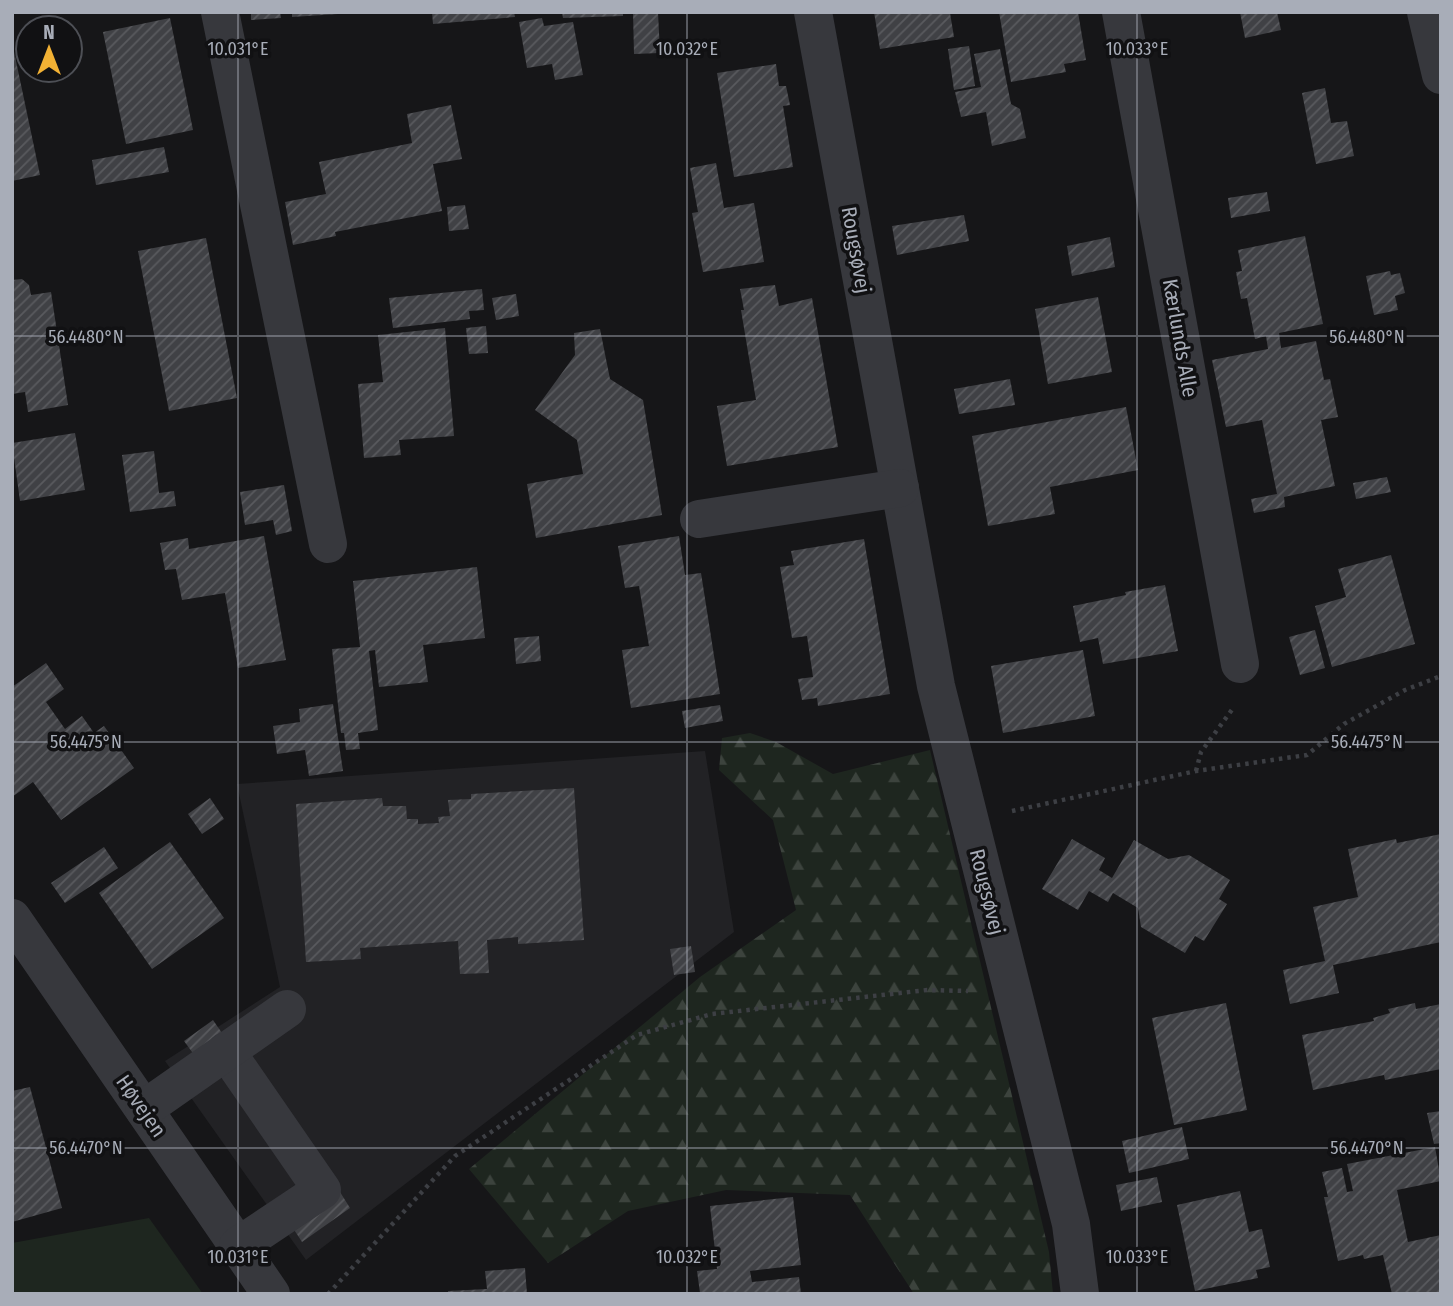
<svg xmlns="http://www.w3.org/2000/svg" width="1453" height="1306" font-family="'Fira Sans Condensed',sans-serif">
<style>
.built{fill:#222225}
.green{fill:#1e261f}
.forest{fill:url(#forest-firs)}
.building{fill:url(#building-hatch)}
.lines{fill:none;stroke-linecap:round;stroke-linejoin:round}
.path{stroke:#3d3f44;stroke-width:4.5;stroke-dasharray:3.5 5;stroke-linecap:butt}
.minor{stroke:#37383d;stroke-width:38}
.ticks{fill:none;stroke:#a8adb8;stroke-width:2;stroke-opacity:0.45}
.labels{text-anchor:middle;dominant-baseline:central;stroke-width:7;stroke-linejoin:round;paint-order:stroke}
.street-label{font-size:21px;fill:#a8adb8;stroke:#111113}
.ticks-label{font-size:18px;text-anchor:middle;fill:#a8adb8;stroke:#111113;stroke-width:7;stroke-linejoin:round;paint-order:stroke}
</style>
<defs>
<pattern id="forest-firs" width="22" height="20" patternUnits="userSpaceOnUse" patternTransform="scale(1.75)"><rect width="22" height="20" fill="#1e261f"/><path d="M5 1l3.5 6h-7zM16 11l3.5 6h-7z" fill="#3c433d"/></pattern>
<pattern id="building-hatch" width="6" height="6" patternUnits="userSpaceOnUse" patternTransform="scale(1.75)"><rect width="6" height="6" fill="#404145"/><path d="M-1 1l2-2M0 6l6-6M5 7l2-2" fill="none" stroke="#595a5e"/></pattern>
</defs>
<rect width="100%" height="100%" fill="#161618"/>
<polygon class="built" points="705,751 734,932 306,1260 165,1061 280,987 237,784"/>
<polygon class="green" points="149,1218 203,1294 12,1294 12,1243"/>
<polygon class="forest" points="750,733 776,742 833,774 930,750 1049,1252 1053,1294 914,1294 850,1195 726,1190 628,1211 548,1263 469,1169 700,977 796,910 773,820 719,770 722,738"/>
<g class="building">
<polygon points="251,12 280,12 281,18 251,20"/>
<polygon points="292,12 338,12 338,14 292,17"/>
<polygon points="432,12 514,12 515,17 433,24"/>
<polygon points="562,12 623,12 623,16 563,18"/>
<polygon points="633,12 658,12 660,53 634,54"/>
<polygon points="874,12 950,13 954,37 880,49"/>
<polygon points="999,12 1078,12 1086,60 1064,64 1066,72 1011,82"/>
<polygon points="1240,12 1277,12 1281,30 1245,38"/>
<polygon points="170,18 193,130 126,144 103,32"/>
<polygon points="542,18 544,26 573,22 583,75 555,80 552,64 527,68 519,22"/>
<polygon points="12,42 40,175 12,181"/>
<polygon points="969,46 975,86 954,90 948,49"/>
<polygon points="1000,49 1011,104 1020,109 1026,138 992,146 986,112 961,117 955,92 981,87 974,54"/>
<polygon points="776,64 779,86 786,86 790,105 783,106 793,167 734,177 717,73"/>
<polygon points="1325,88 1331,123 1347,121 1354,156 1316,164 1302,93"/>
<polygon points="451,105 462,159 433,164 442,211 335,232 336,236 293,245 285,202 326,194 319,162 412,143 407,114"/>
<polygon points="164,147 169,172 96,185 92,160"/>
<polygon points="716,163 724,208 754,203 764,262 703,272 692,213 698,212 690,168"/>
<polygon points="1267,192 1270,211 1231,218 1228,198"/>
<polygon points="465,205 469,229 449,231 447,207"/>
<polygon points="964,215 969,241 897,255 892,226"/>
<polygon points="1305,236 1323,324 1279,333 1281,348 1316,341 1324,380 1330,379 1338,417 1321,420 1335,486 1284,497 1285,507 1254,513 1251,499 1277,494 1262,420 1226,427 1212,360 1268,349 1266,336 1255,339 1247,298 1241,299 1236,272 1242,271 1238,250"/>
<polygon points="1110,237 1115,267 1072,276 1067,246"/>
<polygon points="206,238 237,398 169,411 138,251"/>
<polygon points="1390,271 1391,275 1400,273 1405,293 1395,296 1398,310 1374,315 1366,276"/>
<polygon points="22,279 29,285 31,295 51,292 68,405 28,412 25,392 12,394 12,280"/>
<polygon points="775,285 779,306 812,298 838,447 727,466 717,406 756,400 741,310 744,310 740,289"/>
<polygon points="482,289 484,310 469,311 470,319 393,328 389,298"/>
<polygon points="516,294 519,316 496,320 492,298"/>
<polygon points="1098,297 1112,372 1048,384 1035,309"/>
<polygon points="486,326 488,353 469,354 466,328"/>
<polygon points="445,328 454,436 399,440 401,455 364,458 358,384 383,382 378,335"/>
<polygon points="600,329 610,379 643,400 662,515 536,538 527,484 583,474 577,440 535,410 575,355 574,333"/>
<polygon points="1010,379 1015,405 959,414 954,389"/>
<polygon points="1126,407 1138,470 1050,487 1055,514 988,526 972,436"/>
<polygon points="75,433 85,490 20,501 12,443"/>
<polygon points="154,451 159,493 174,491 176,506 130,512 122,455"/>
<polygon points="1387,477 1391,492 1356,499 1353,483"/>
<polygon points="284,485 292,531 276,535 273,520 245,525 240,492"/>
<polygon points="264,536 286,660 238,668 225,593 182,600 176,569 165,570 160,543 188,538 189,549"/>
<polygon points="679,536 685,575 701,573 720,694 631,708 622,650 649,646 639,586 625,588 618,546"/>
<polygon points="864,539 890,694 818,706 817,698 802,700 798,679 813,677 807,636 792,638 780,567 794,565 791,551"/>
<polygon points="1391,555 1415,644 1332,667 1315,606 1346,597 1338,569"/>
<polygon points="477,567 485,638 423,645 428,682 379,687 375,650 369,651 378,730 358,733 360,749 346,750 344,733 341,733 332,649 360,647 353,581"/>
<polygon points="1165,585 1178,651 1103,664 1098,638 1080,642 1073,606 1126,595 1125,592"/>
<polygon points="1315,630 1325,668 1300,675 1289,637"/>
<polygon points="539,636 541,661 516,664 514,638"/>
<polygon points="1083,650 1095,716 1003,733 991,666"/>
<polygon points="46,663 64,689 46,702 65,729 82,716 94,733 104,726 134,768 61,820 33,782 12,797 12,715 14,714 12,687"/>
<polygon points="333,704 343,771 309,776 305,750 277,754 273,726 300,722 299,709"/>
<polygon points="720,705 723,721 685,728 682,711"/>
<polygon points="574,788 584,940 518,944 518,937 487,940 489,973 460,974 458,941 360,948 361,959 306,962 296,804 382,798 383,806 406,806 407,819 418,819 418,824 439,823 438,817 450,816 448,800 471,799 471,794"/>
<polygon points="210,798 224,819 202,834 188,814"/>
<polygon points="1441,834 1441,942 1333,965 1339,993 1290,1004 1283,970 1325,961 1313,907 1358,897 1348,849 1396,839 1397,843"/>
<polygon points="1072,839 1105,858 1099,870 1112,878 1134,840 1168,859 1189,855 1230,880 1219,899 1227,904 1204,941 1195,936 1185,953 1141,927 1138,908 1113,893 1108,902 1089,891 1078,910 1042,889"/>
<polygon points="170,842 224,918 152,969 99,893"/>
<polygon points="104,847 118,868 65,903 51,883"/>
<polygon points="691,946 695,972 674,975 670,949"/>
<polygon points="1226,1003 1247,1110 1174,1125 1152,1018"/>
<polygon points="1415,1003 1416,1009 1441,1004 1441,1069 1385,1080 1384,1075 1313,1090 1302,1035 1374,1021 1373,1018 1390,1013 1388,1009"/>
<polygon points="213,1020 224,1036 195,1056 184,1041"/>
<polygon points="30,1087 62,1208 12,1222 12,1091"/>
<polygon points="1441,1111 1441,1143 1434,1144 1427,1113"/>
<polygon points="1182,1127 1189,1159 1129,1173 1122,1141"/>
<polygon points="1435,1147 1441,1181 1397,1190 1408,1242 1441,1235 1441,1294 1392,1294 1383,1255 1364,1259 1363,1255 1338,1261 1324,1197 1328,1197 1322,1172 1342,1168 1347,1192 1353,1191 1347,1164"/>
<polygon points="1157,1177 1162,1202 1121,1211 1116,1185"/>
<polygon points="1240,1191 1249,1232 1262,1229 1270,1267 1256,1270 1258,1278 1195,1291 1177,1205"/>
<polygon points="340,1192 350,1208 302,1242 291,1225"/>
<polygon points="793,1197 801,1265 750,1271 752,1282 799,1277 801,1294 700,1293 697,1271 717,1269 710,1206"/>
<polygon points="525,1268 527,1294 448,1294 448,1291 487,1289 485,1271"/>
</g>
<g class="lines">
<g class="path">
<polyline points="1196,771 1201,752 1234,707"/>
<polyline points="1012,811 1196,771 1307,755 1344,724 1405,690 1441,676"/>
<polyline points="328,1294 455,1156 637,1035 712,1014 927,990 968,991"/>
</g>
<g class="minor">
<polyline points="220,12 328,544"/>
<polyline points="813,12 936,686 1071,1224 1080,1294"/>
<polyline points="1121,12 1240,664"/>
<polyline points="1426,12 1441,75"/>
<polyline points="699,519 900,488"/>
<polyline points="12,918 271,1294"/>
<polyline points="226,1051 322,1190 238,1246"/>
<polyline points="144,1109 287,1009"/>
</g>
</g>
<path class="ticks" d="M238,12V1294M687,12V1294M1137,12V1294M12,336H1441M12,742H1441M12,1148H1441"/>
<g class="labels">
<g class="street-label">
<text transform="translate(856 250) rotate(80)">Rougsøvej</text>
<text transform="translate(1180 338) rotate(80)">Kærlunds Alle</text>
<text transform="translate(987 892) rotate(76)">Rougsøvej</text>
<text transform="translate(141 1106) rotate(55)">Høvejen</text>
</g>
</g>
<g class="ticks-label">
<text x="238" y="55">10.031°E</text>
<text x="687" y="55">10.032°E</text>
<text x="1137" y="55">10.033°E</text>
<text x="86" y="343">56.4480°N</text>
<text x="1367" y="343">56.4480°N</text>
<text x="86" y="748">56.4475°N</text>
<text x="1367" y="748">56.4475°N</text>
<text x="86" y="1154">56.4470°N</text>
<text x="1367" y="1154">56.4470°N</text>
<text x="238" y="1263">10.031°E</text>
<text x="687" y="1263">10.032°E</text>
<text x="1137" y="1263">10.033°E</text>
</g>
<rect width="1453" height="1306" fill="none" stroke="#a8adb8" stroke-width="28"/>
<g transform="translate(49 49)"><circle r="33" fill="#111113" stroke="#4d4f55" stroke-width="2"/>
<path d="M0-5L12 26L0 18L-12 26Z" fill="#f2b134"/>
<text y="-10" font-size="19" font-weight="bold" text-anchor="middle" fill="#a8adb8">N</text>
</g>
</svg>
